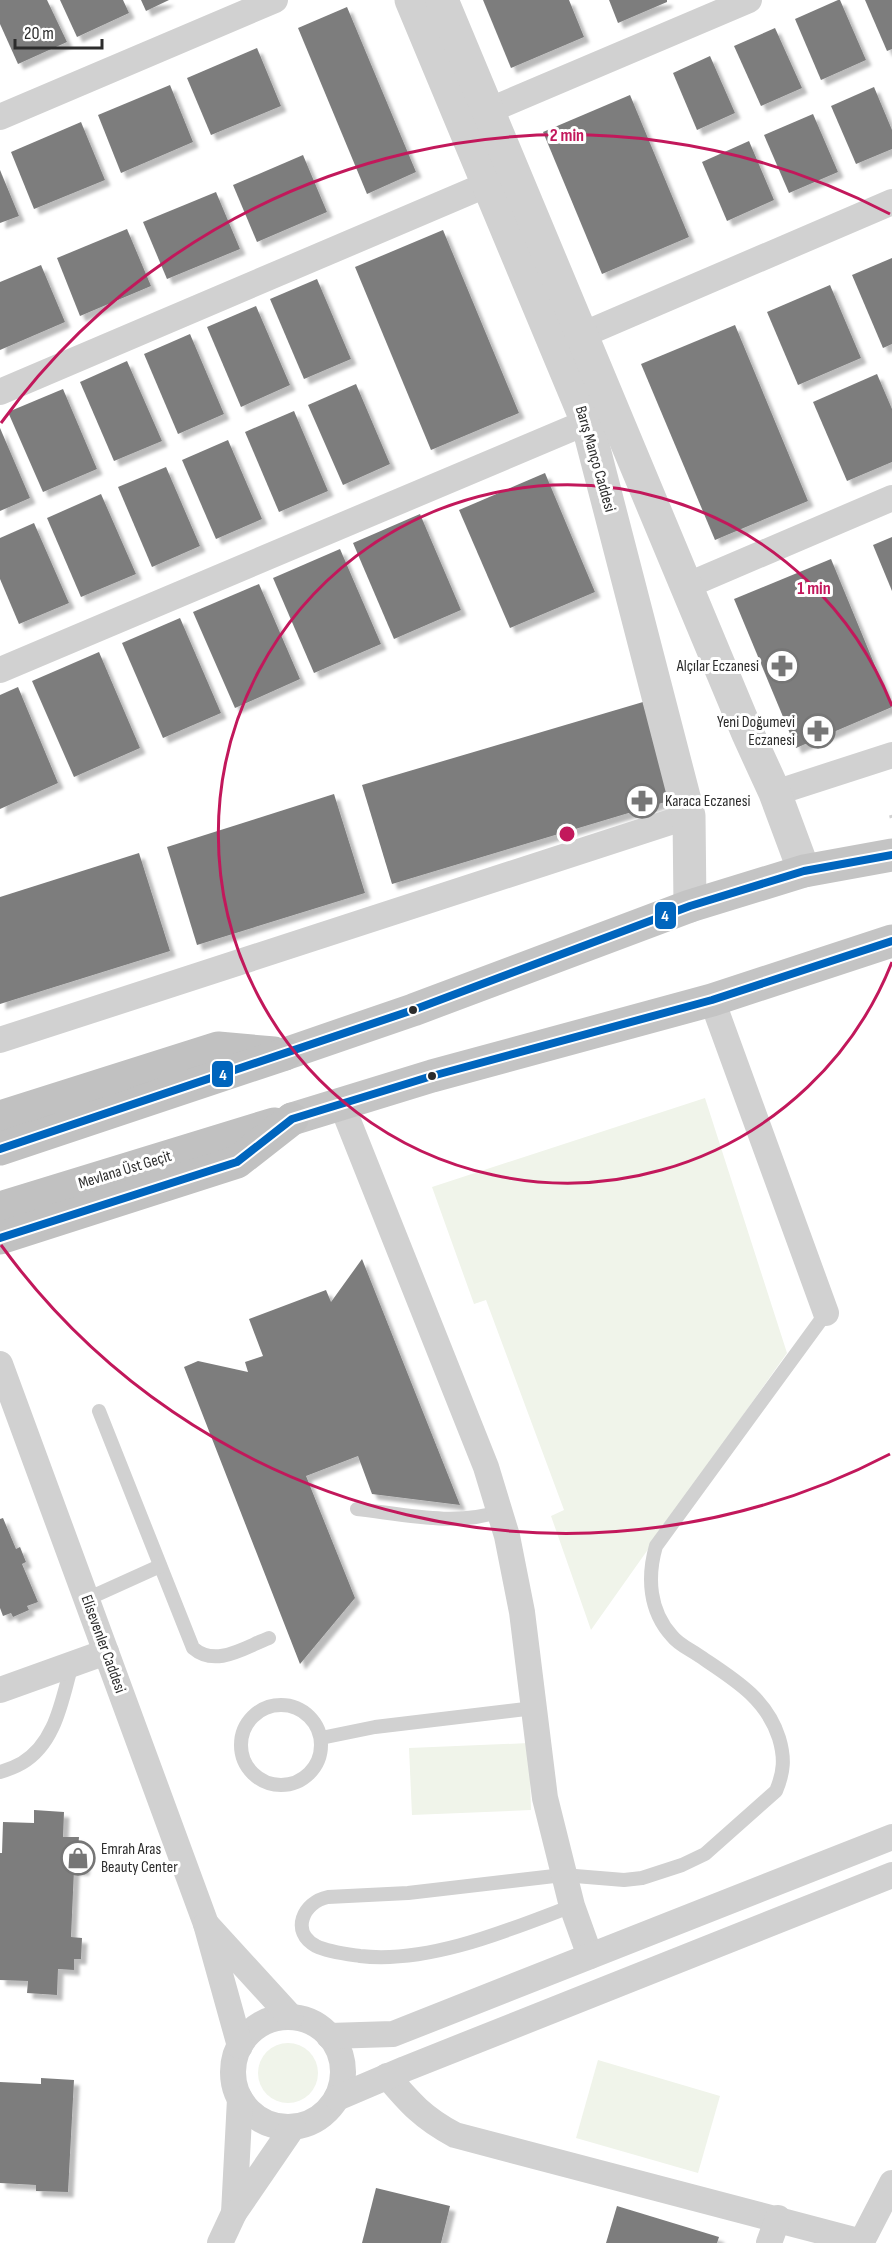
<svg xmlns="http://www.w3.org/2000/svg" width="892" height="2243" font-family="'Sofia Sans Condensed',sans-serif">
<style>
.green{fill:#f0f4ea}
.building{fill:#7d7d7d;filter:url(#shadow)}
.lines{fill:none;stroke-linecap:round;stroke-linejoin:round}
.path{stroke:#d1d1d1;stroke-width:4;stroke-dasharray:3 3;stroke-linecap:butt}
.service{stroke:#d1d1d1;stroke-width:14}
.minor{stroke:#d1d1d1;stroke-width:26}
.tertiary{stroke:#d1d1d1;stroke-width:33}
.primary{stroke:#c4c4c4;stroke-width:33}
.trunk{stroke:#c1c1c1;stroke-width:33}
.bus-1-casing{stroke:#fff;stroke-width:12}
.bus-1{stroke:#0065bd;stroke-width:8}
.ring{fill:none;stroke:#c2185b;stroke-width:3}
.bus-dot{fill:#2c2c2c;stroke:#fff;stroke-width:2}
.labels{text-anchor:middle;dominant-baseline:central;stroke-width:6;stroke-linejoin:round;paint-order:stroke}
.street-label{font-size:16px;fill:#2c2c2c;stroke:#fff}
.poi-label{font-size:16px;fill:#2c2c2c;stroke:#fff;text-anchor:end}
.centre{fill:#c2185b;stroke:#fff;stroke-width:3}
.ring-label{font-size:18px;text-anchor:middle;font-weight:bold;fill:#c2185b;stroke:#fff;stroke-width:6;stroke-linejoin:round;paint-order:stroke}
.line-badge{stroke:#fff;stroke-width:2}
.badge-label{font-size:16px;text-anchor:middle;font-weight:bold;fill:#fff}
</style>
<defs>
<filter id="shadow"><feDropShadow dx="5.5" dy="5.5" stdDeviation="1.5" flood-color="#0004"/></filter>
</defs>
<rect width="100%" height="100%" fill="#fff"/>
<g class="green">
<polygon points="705,1098 787,1353 591,1630 551,1516 564,1510 486,1300 474,1304 432,1187"/>
<polygon points="529,1743 531,1810 412,1815 409,1748"/>
<circle cx="288" cy="2073" r="30"/>
<polygon points="598,2060 720,2096 698,2173 576,2138"/>
</g>
<g class="building">
<polygon points="0,0 47,0 67,42 18,64 0,24"/>
<polygon points="60,0 123,0 129,13 77,37"/>
<polygon points="141,0 169,0 146,11"/>
<polygon points="483,0 569,0 584,37 511,68"/>
<polygon points="609,0 667,0 667,2 618,23"/>
<polygon points="838,0 840,0 866,60 821,80 795,19"/>
<polygon points="865,0 892,0 892,49 887,51"/>
<polygon points="347,7 416,172 367,194 298,28"/>
<polygon points="775,28 802,88 761,106 734,46"/>
<polygon points="257,48 281,106 211,135 187,78"/>
<polygon points="710,56 735,113 697,130 673,73"/>
<polygon points="170,85 193,142 121,173 98,115"/>
<polygon points="874,87 892,130 892,149 856,164 831,106"/>
<polygon points="630,95 689,237 602,274 543,132"/>
<polygon points="813,114 838,172 789,193 764,135"/>
<polygon points="81,122 105,180 34,209 11,152"/>
<polygon points="749,141 774,200 727,221 702,162"/>
<polygon points="303,155 327,212 257,242 233,185"/>
<polygon points="0,170 19,216 0,223"/>
<polygon points="216,192 240,249 167,279 143,222"/>
<polygon points="127,229 151,286 80,316 57,258"/>
<polygon points="443,230 519,413 431,450 355,267"/>
<polygon points="892,258 892,344 883,348 852,275"/>
<polygon points="41,265 65,322 0,350 0,282"/>
<polygon points="317,279 351,359 304,379 270,299"/>
<polygon points="830,285 861,358 798,385 767,312"/>
<polygon points="256,306 290,385 241,407 207,327"/>
<polygon points="735,325 808,501 715,540 641,364"/>
<polygon points="190,334 224,414 178,434 144,354"/>
<polygon points="127,361 162,441 114,461 80,382"/>
<polygon points="877,374 892,409 892,462 847,481 813,402"/>
<polygon points="356,384 390,464 343,485 308,405"/>
<polygon points="63,389 97,469 43,492 8,412"/>
<polygon points="294,411 328,491 279,512 245,432"/>
<polygon points="0,428 30,498 0,511"/>
<polygon points="228,440 262,519 216,539 182,460"/>
<polygon points="166,467 200,546 152,567 118,487"/>
<polygon points="545,473 595,592 510,628 459,510"/>
<polygon points="101,494 136,574 81,597 47,518"/>
<polygon points="420,514 461,610 394,639 353,543"/>
<polygon points="34,523 69,603 19,624 0,579 0,538"/>
<polygon points="892,537 892,591 873,545"/>
<polygon points="340,549 381,644 314,673 273,578"/>
<polygon points="831,559 892,707 796,748 734,599"/>
<polygon points="259,584 300,679 235,708 193,612"/>
<polygon points="180,618 221,713 163,738 122,643"/>
<polygon points="99,652 140,748 74,777 32,681"/>
<polygon points="18,687 58,783 0,809 0,695"/>
<polygon points="643,702 672,800 392,884 362,785"/>
<polygon points="334,794 365,893 197,945 167,847"/>
<polygon points="139,853 170,951 0,1004 0,897"/>
<polygon points="362,1259 460,1505 372,1494 358,1456 306,1476 355,1598 300,1664 184,1367 198,1361 248,1372 245,1362 263,1356 249,1319 326,1290 331,1302"/>
<polygon points="3,1518 16,1549 20,1547 26,1562 22,1564 38,1602 27,1606 29,1610 13,1617 11,1613 3,1616 0,1608 0,1519"/>
<polygon points="34,1810 64,1812 63,1837 79,1837 78,1849 85,1849 84,1870 74,1870 71,1937 82,1938 81,1959 74,1959 74,1970 58,1969 57,1995 27,1993 28,1981 0,1980 0,1853 2,1853 3,1822 34,1823"/>
<polygon points="41,2078 74,2080 68,2192 36,2191 36,2185 0,2183 0,2082 41,2084"/>
<polygon points="376,2188 450,2206 441,2243 362,2243"/>
<polygon points="617,2206 719,2237 717,2243 606,2243"/>
</g>
<g class="lines">
<polyline class="path" points="891,815 892,819"/>
<g class="service">
<path d="M99,1411L193,1648C216,1668 245,1647 269,1638"/>
<path d="M357,1509C402,1514 457,1527 500,1511"/>
<polyline points="87,1599 160,1566"/>
<circle cx="281" cy="1745" r="40"/>
<polyline points="321,1738 375,1727 534,1708"/>
<path d="M0,1772C7,1770 15,1767 22,1763C56,1743 62,1699 72,1664"/>
<path d="M572,1906C509,1930 429,1964 360,1956C346,1954 328,1952 316,1946C290,1932 303,1902 328,1897L408,1893L563,1875L624,1880L642,1878L682,1865L705,1854L776,1791C784,1772 785,1758 779,1738C766,1697 732,1678 698,1655C689,1649 678,1644 672,1636C649,1611 647,1577 656,1546L826,1313"/>
</g>
<g class="minor">
<polyline points="488,111 749,0"/>
<polyline points="0,117 275,0"/>
<polyline points="582,335 892,202"/>
<polyline points="0,392 488,184"/>
<polyline points="686,586 892,498"/>
<polyline points="0,670 587,422"/>
<polyline points="775,793 892,755"/>
<polyline points="712,1000 826,1313"/>
<polyline points="0,1040 689,816"/>
<polyline points="341,1103 486,1467 507,1536 522,1612 545,1798 572,1906 590,1956"/>
<polyline points="0,1364 206,1924"/>
<polyline points="0,1690 106,1652"/>
<circle cx="288" cy="2072" r="55"/>
<polyline points="329,2036 393,2034 892,1837"/>
<polyline points="240,2046 206,1924 291,2017"/>
<path d="M387,2076C410,2103 423,2118 455,2135L862,2242"/>
<polyline points="337,2098 405,2069 892,1875"/>
<polyline points="240,2099 234,2213 293,2127"/>
<polyline points="220,2243 234,2213"/>
<polyline points="769,2243 778,2218"/>
<polyline points="861,2243 892,2183"/>
</g>
<g class="tertiary">
<polyline points="411,0 587,422 689,816 690,906"/>
<polyline points="442,0 748,734 775,793 804,871"/>
</g>
<g class="primary">
<polyline points="285,1054 413,1010 690,906 804,871 892,855"/>
<polyline points="292,1119 432,1076 712,1000 892,941"/>
</g>
<g class="trunk">
<polyline points="0,1117 218,1048 274,1053"/>
<polyline points="0,1149 285,1054"/>
<polyline points="0,1208 274,1124"/>
<polyline points="0,1238 237,1162 292,1119"/>
</g>
<defs>
<g id="bus-1">
<polyline points="0,1149 413,1010 690,906 804,871 892,855"/>
<polyline points="0,1238 237,1162 292,1119 432,1076 712,1000 892,941"/>
</g>
</defs>
<use href="#bus-1" class="bus-1-casing"/>
<use href="#bus-1" class="bus-1"/>
</g>
<g class="ring">
<path d="M892 962A349 349 0 1 1 892 706"/>
<path d="M890 1454A699 699 0 0 1 1 1245M1 423A699 699 0 0 1 890 214"/>
</g>
<defs>
<symbol id="pharmacy-ring" viewBox="-11 -11 22 22"><circle r="9.5" fill="#fff" stroke="#767676" stroke-width="1.5"/><path d="M-2-6h4v4h4v4h-4v4h-4v-4h-4v-4h4Z" fill="#767676"/></symbol>
<symbol id="shop-ring" viewBox="-11 -11 22 22"><circle r="9.5" fill="#fff" stroke="#767676" stroke-width="1.5"/><path d="M-5-2.5h2.3a2.7 3.5 0 0 1 5.4 0H5L5.5 6h-11ZM-1.5-2.5h3a1.5 2.3 0 0 0-3 0Z" fill="#767676"/></symbol>
</defs>
<g fill-rule="evenodd">
<use href="#pharmacy-ring" x="763" y="647" width="38" height="38"/>
<use href="#pharmacy-ring" x="799" y="712" width="38" height="38"/>
<use href="#pharmacy-ring" x="623" y="782" width="38" height="38"/>
<use href="#shop-ring" x="59" y="1839" width="38" height="38"/>
</g>
<g class="bus-dot">
<circle cx="413" cy="1010" r="5"/>
<circle cx="432" cy="1076" r="5"/>
</g>
<g class="labels">
<g class="street-label">
<text transform="translate(595 459) rotate(74)">Barış Manço Caddesi</text>
<text transform="translate(125 1170) rotate(-17)">Mevlana Üst Geçit</text>
<text transform="translate(103 1644) rotate(70)">Elisevenler Caddesi</text>
</g>
<g class="poi-label">
<text x="759" y="666">Alçılar Eczanesi</text>
<text x="795" y="722">Yeni Doğumevi<tspan x="795" dy="18">Eczanesi</tspan></text>
<text x="665" y="801" text-anchor="start">Karaca Eczanesi</text>
<text x="101" y="1849" text-anchor="start">Emrah Aras<tspan x="101" dy="18">Beauty Center</tspan></text>
</g>
</g>
<circle cx="567" cy="834" r="9" class="centre"/>
<g class="ring-label">
<text x="567" y="141">2 min</text>
<text x="814" y="594">1 min</text>
</g>
<g class="line-badge">
<rect x="654" y="901" width="23" height="29" rx="6" fill="#0065bd"/>
<rect x="211" y="1060" width="23" height="28" rx="6" fill="#0065bd"/>
</g>
<g class="badge-label">
<text x="665" y="921">4</text>
<text x="223" y="1080">4</text>
</g>
<path d="M15 39v9h87v-9" fill="none" stroke="#2c2c2c" stroke-width="3"/>
<text x="24" y="39" font-size="18" fill="#2c2c2c" stroke="#ffffff" stroke-width="4.5" paint-order="stroke">20 m</text>
</svg>
